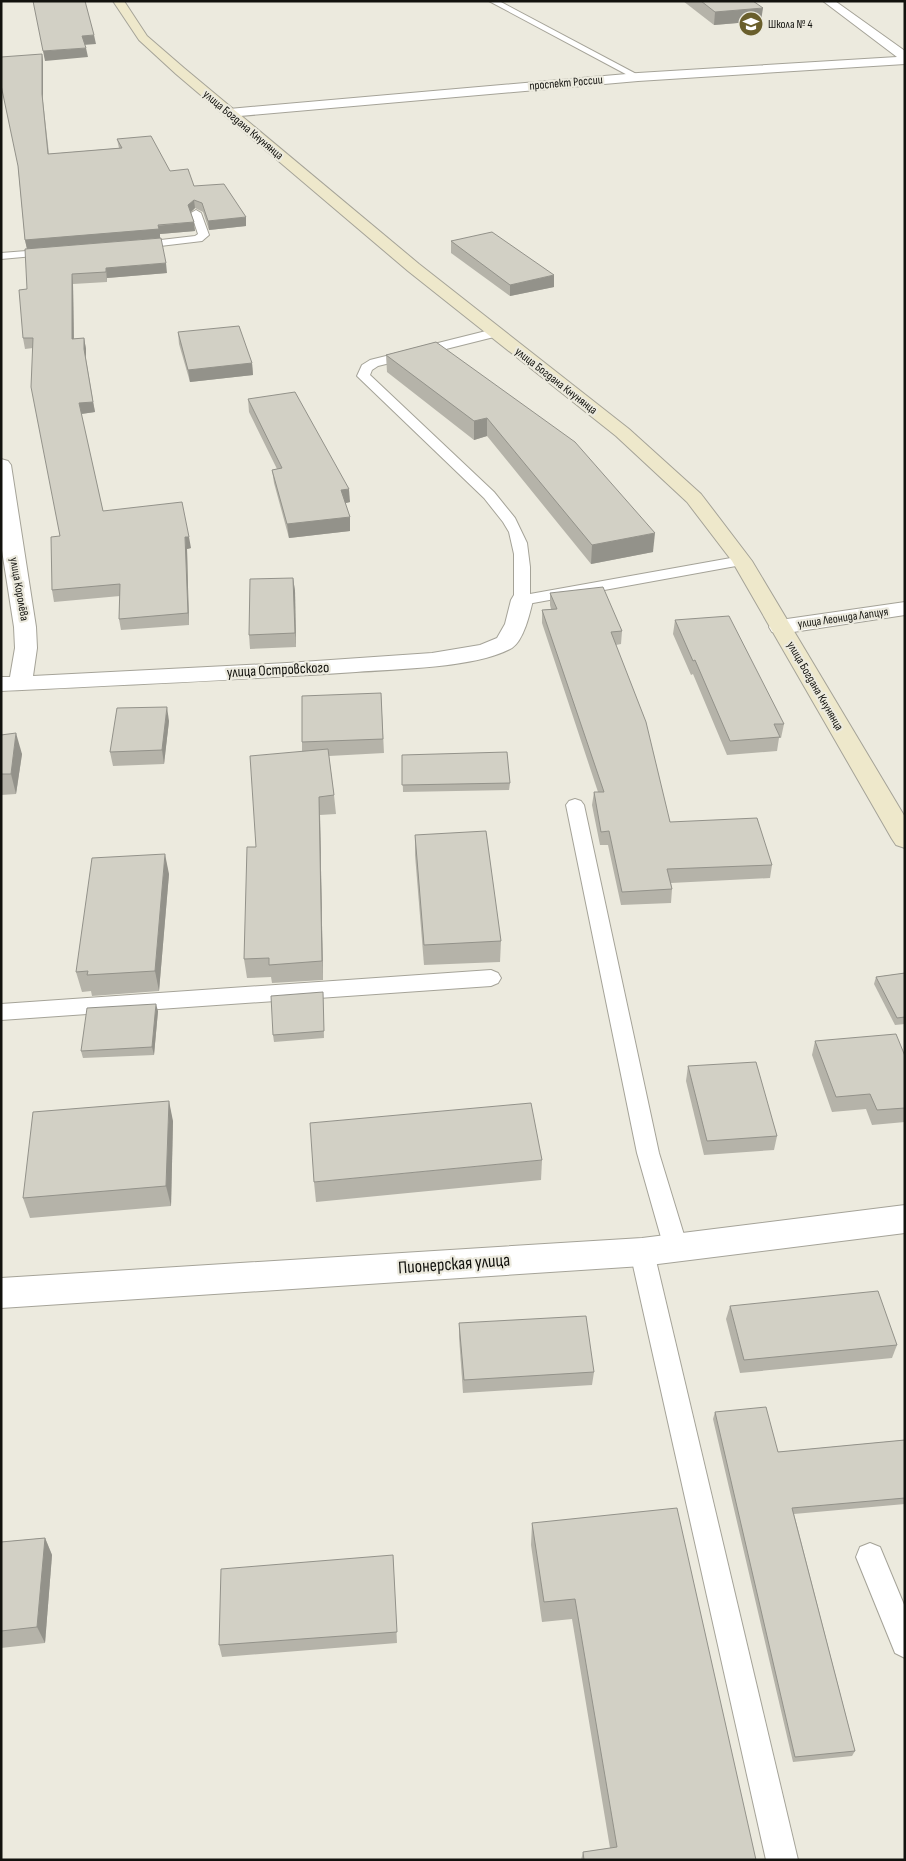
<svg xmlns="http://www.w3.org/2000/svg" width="906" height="1861" font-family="'Sofia Sans Condensed',sans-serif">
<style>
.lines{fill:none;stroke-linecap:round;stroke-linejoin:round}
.service-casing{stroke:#a5a398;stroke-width:2}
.minor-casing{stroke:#a5a398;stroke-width:2}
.secondary-casing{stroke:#a5a398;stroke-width:2}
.service{fill:#fff;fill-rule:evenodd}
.minor{fill:#fff;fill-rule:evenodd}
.secondary{fill:#eee8cb;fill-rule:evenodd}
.wall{fill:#b5b3a9}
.shaded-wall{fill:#93928a}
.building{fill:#d2d0c5;stroke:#93928a}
.labels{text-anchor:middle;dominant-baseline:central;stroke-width:4.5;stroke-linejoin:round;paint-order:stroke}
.far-poi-label{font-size:12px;fill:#12120e;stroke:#eceade;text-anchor:start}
.far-street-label{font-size:12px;fill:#12120e;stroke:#eceade}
.street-label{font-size:15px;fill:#12120e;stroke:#eceade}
.near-street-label{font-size:18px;fill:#12120e;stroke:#eceade}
</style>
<rect width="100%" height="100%" fill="#eceade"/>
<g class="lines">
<defs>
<g id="service">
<polygon points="489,1 499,1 642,77 638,80 635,79"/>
<polygon points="196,210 201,213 209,235 202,241 135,249 129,246 135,243 195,236 198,234 191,213"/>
<polygon points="52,249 56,250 58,252 56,254 1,259 1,253"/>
<polygon points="494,329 500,333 498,336 378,366 372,370 370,375 494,492 515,518 527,543 530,567 530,594 742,556 747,558 750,561 747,564 522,605 516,603 514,600 514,554 509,532 503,522 484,498 357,376 362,365 370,360"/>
<polygon points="575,799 581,801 584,805 659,1153 688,1248 685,1255 676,1258 667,1255 664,1248 637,1153 566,805 569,801"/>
<polygon points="491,970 498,973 501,978 498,983 491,986 1,1020 1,1004"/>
<polygon points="642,1242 651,1245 654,1252 798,1860 766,1860 630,1252 633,1245"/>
<polygon points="870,1543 880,1547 905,1607 905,1658 895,1653 856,1557 860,1547"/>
</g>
<g id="minor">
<polygon points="823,1 835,1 905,51 905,64 638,81 229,117 223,113 229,109 638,73 897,57"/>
<path d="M1,459L8,461L11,465L36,627L37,648L33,676L287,663L432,653L480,645L497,638L505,624L511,600L514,595L522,594L530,595L533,600C530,613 524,640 512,648C477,668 398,669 356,672C238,680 120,685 1,691V677H10L15,648L14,627L1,544Z"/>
<polygon points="905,602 905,615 780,634 772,632 769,627 772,622 780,620"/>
<polygon points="905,1205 905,1233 642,1266 1,1308 1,1278 642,1238"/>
</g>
<polygon id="secondary" points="113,1 124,1 147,36 184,68 419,264 629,429 701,494 752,561 905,817 905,848 896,845 892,839 732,561 687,502 616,436 408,271 176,74 139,40"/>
</defs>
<use href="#service" class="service-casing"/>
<use href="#minor" class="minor-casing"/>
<use href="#secondary" class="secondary-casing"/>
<use href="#service" class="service"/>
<use href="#minor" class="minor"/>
<use href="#secondary" class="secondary"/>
</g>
<g class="wall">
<polygon points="683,1 753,1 761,21 714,25"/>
<polygon points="42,54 43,62 43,102 49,154 119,148 117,139 170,171 194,186 246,226 209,230 203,212 195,208 191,212 195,231 160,234 160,238 53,247 167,273 107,278 107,282 73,284 74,339 84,338 86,349 86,359 95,412 81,414 103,511 191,548 187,549 189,625 121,630 119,619 120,596 54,602 52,590 60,536 33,348 25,349 23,338 27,289 27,249 25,240 18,167"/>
<polygon points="451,241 554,287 510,296 451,253"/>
<polygon points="178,332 252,363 253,375 190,382 179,344"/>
<polygon points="436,342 653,552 591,564 487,436 474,440 387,372 386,355"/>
<polygon points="248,399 350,502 345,503 350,517 350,531 289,538 274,483 272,470 277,469 249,412"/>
<polygon points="293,578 295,591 296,647 250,649 249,635"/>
<polygon points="550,593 622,631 621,644 616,645 670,822 772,865 770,878 671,883 672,889 671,903 621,905 608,845 600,845 592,805 594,792 598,792 542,623 542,610 551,609 550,605"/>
<polygon points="675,620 784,724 781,738 779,738 777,751 727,755 693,674 691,675 673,634"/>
<polygon points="381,693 384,753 329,756 334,795 336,814 320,815 323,980 272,983 271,977 247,978 244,959 256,847 302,751 302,742"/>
<polygon points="169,721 164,764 113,766 110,752"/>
<polygon points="1,735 22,754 16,794 1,795"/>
<polygon points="402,755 510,783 509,790 403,792"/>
<polygon points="415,835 501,941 500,962 424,965 415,855"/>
<polygon points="169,874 159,991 92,996 91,991 82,992 76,972"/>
<polygon points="905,973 905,1024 895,1025 874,984 876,977"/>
<polygon points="323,992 324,1038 274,1042 273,1035"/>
<polygon points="158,1011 154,1055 83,1058 81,1051"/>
<polygon points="815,1041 905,1056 905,1122 872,1125 866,1109 832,1112 812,1055"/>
<polygon points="688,1066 777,1136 774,1150 704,1155 686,1081"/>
<polygon points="173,1121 171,1206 30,1218 23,1198"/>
<polygon points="542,1160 541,1180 316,1202 314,1182"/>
<polygon points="730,1306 897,1345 892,1358 740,1373 726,1319"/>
<polygon points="459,1323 594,1372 592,1385 463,1393 459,1337"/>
<polygon points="715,1412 778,1452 905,1440 905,1504 794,1514 855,1751 852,1756 793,1762 713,1419"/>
<polygon points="532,1523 756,1860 581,1860 583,1852 610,1848 572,1619 542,1622 531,1545"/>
<polygon points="45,1538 52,1555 45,1643 1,1648 1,1542"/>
<polygon points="393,1555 397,1643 222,1657 219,1645"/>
</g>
<g class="shaded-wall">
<polygon points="763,8 761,21 714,25 715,12"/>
<polygon points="94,35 96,44 83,45 82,36"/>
<polygon points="86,48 88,57 45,61 43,51"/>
<polygon points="42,54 43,62 43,102 50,162 42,94"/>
<polygon points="194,200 195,208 189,214 188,205"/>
<polygon points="246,217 246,226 209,230 208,221"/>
<polygon points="194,222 195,231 160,234 160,238 27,249 25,240"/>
<polygon points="166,263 167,273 107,278 107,282 106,268"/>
<polygon points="72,274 73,284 74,349 72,339"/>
<polygon points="554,275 554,287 510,296 510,285"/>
<polygon points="84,338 86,349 86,360 84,349"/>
<polygon points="252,363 253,375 190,382 188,370"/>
<polygon points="93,402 95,412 81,414 79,403"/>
<polygon points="487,418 487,436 474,440 474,421"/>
<polygon points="349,489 350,502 342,504 341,490"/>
<polygon points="350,517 350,531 289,538 287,524"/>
<polygon points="655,533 653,552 591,564 592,545"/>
<polygon points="185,537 189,537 191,548 187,549 189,625 188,613"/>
<polygon points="293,578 295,591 296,647 295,633"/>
<polygon points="167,707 169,721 164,764 162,750"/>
<polygon points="16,733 22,754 16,794 11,774"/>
<polygon points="319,797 320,815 323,980 322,961"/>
<polygon points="165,854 169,874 159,991 155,971"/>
<polygon points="156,1004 158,1011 154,1055 152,1047"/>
<polygon points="169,1101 173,1121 171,1206 166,1186"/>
<polygon points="45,1538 52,1555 45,1643 37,1627"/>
</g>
<g class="building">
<polygon points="33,1 85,1 94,35 82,36 86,48 43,51"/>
<polygon points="701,1 753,1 763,8 715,12"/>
<polygon points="42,54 42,94 48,154 122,148 117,139 151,136 170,171 188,169 194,186 224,184 246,217 208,221 202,203 194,200 188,205 194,222 158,225 159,229 25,240 18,166 1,85 1,57"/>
<polygon points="492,232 554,275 510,285 451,241"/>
<polygon points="161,238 166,263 106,268 106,272 72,274 72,339 84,338 84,349 93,402 79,403 103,511 182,502 189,537 185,537 188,613 119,619 120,584 52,590 51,537 60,536 31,387 33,338 23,338 19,290 27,289 25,249"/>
<polygon points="239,326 252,363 188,370 178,332"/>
<polygon points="436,342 575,442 655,533 592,545 487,418 474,421 386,355"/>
<polygon points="295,392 349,489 341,490 350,517 287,524 272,470 282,468 248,399"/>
<polygon points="293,578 295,633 249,635 250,579"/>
<polygon points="603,587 622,631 611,632 646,722 670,822 757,818 772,865 667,869 672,889 622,892 609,831 601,832 594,792 604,792 542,610 557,609 550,593"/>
<polygon points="729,616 784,724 774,724 780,737 730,741 695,660 693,661 675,620"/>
<polygon points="381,693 383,739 302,742 302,696"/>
<polygon points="167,707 162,750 110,752 117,708"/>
<polygon points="16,733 11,774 1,774 1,735"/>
<polygon points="328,749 334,795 319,797 322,961 269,965 269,958 244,959 247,847 256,847 250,756"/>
<polygon points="507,752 510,783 402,785 402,755"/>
<polygon points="486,831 501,941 424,945 415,835"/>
<polygon points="165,854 155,971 87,975 88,971 76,972 92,858"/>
<polygon points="905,973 905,1017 897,1018 876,977"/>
<polygon points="323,992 324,1031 273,1035 271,996"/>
<polygon points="156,1004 152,1047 81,1051 87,1008"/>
<polygon points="896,1034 905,1056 905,1108 877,1110 870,1094 836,1097 815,1041"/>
<polygon points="756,1062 777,1136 707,1141 688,1066"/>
<polygon points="169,1101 166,1186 23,1198 33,1112"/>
<polygon points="531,1103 542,1160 314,1182 310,1123"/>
<polygon points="878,1291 897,1345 744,1360 730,1306"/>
<polygon points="586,1316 594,1372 464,1380 459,1323"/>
<polygon points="766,1407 778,1452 905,1440 905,1498 792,1508 855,1751 795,1757 715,1412"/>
<polygon points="677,1508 756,1860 584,1860 583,1852 617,1847 575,1599 544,1602 532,1523"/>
<polygon points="45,1538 37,1627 1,1631 1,1542"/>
<polygon points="393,1555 397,1632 219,1645 221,1569"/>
</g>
<defs>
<symbol id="school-disc" viewBox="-11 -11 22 22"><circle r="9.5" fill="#6a5f2c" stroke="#eceade"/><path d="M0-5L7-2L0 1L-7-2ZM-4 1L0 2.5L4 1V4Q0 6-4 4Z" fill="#fff"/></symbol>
</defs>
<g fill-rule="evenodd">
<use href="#school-disc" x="737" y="10" width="28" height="28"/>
</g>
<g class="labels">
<g class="far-poi-label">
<text x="768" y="24">Школа № 4</text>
</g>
<g class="far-street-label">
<text transform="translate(566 83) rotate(-5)">проспект России</text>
<text transform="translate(243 125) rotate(40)">улица Богдана Кнунянца</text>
<text transform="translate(556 381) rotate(38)">улица Богдана Кнунянца</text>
<text transform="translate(19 589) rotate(80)">улица Королёва</text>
<text transform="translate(843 618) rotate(-8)">улица Леонида Лапцуя</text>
<text transform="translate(815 686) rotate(60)">улица Богдана Кнунянца</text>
</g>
<g class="street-label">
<text transform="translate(278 670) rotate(-3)">улица Островского</text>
</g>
<g class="near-street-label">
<text transform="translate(454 1264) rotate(-4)">Пионерская улица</text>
</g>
</g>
<rect width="906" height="1861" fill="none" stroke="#12120e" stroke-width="5"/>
</svg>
